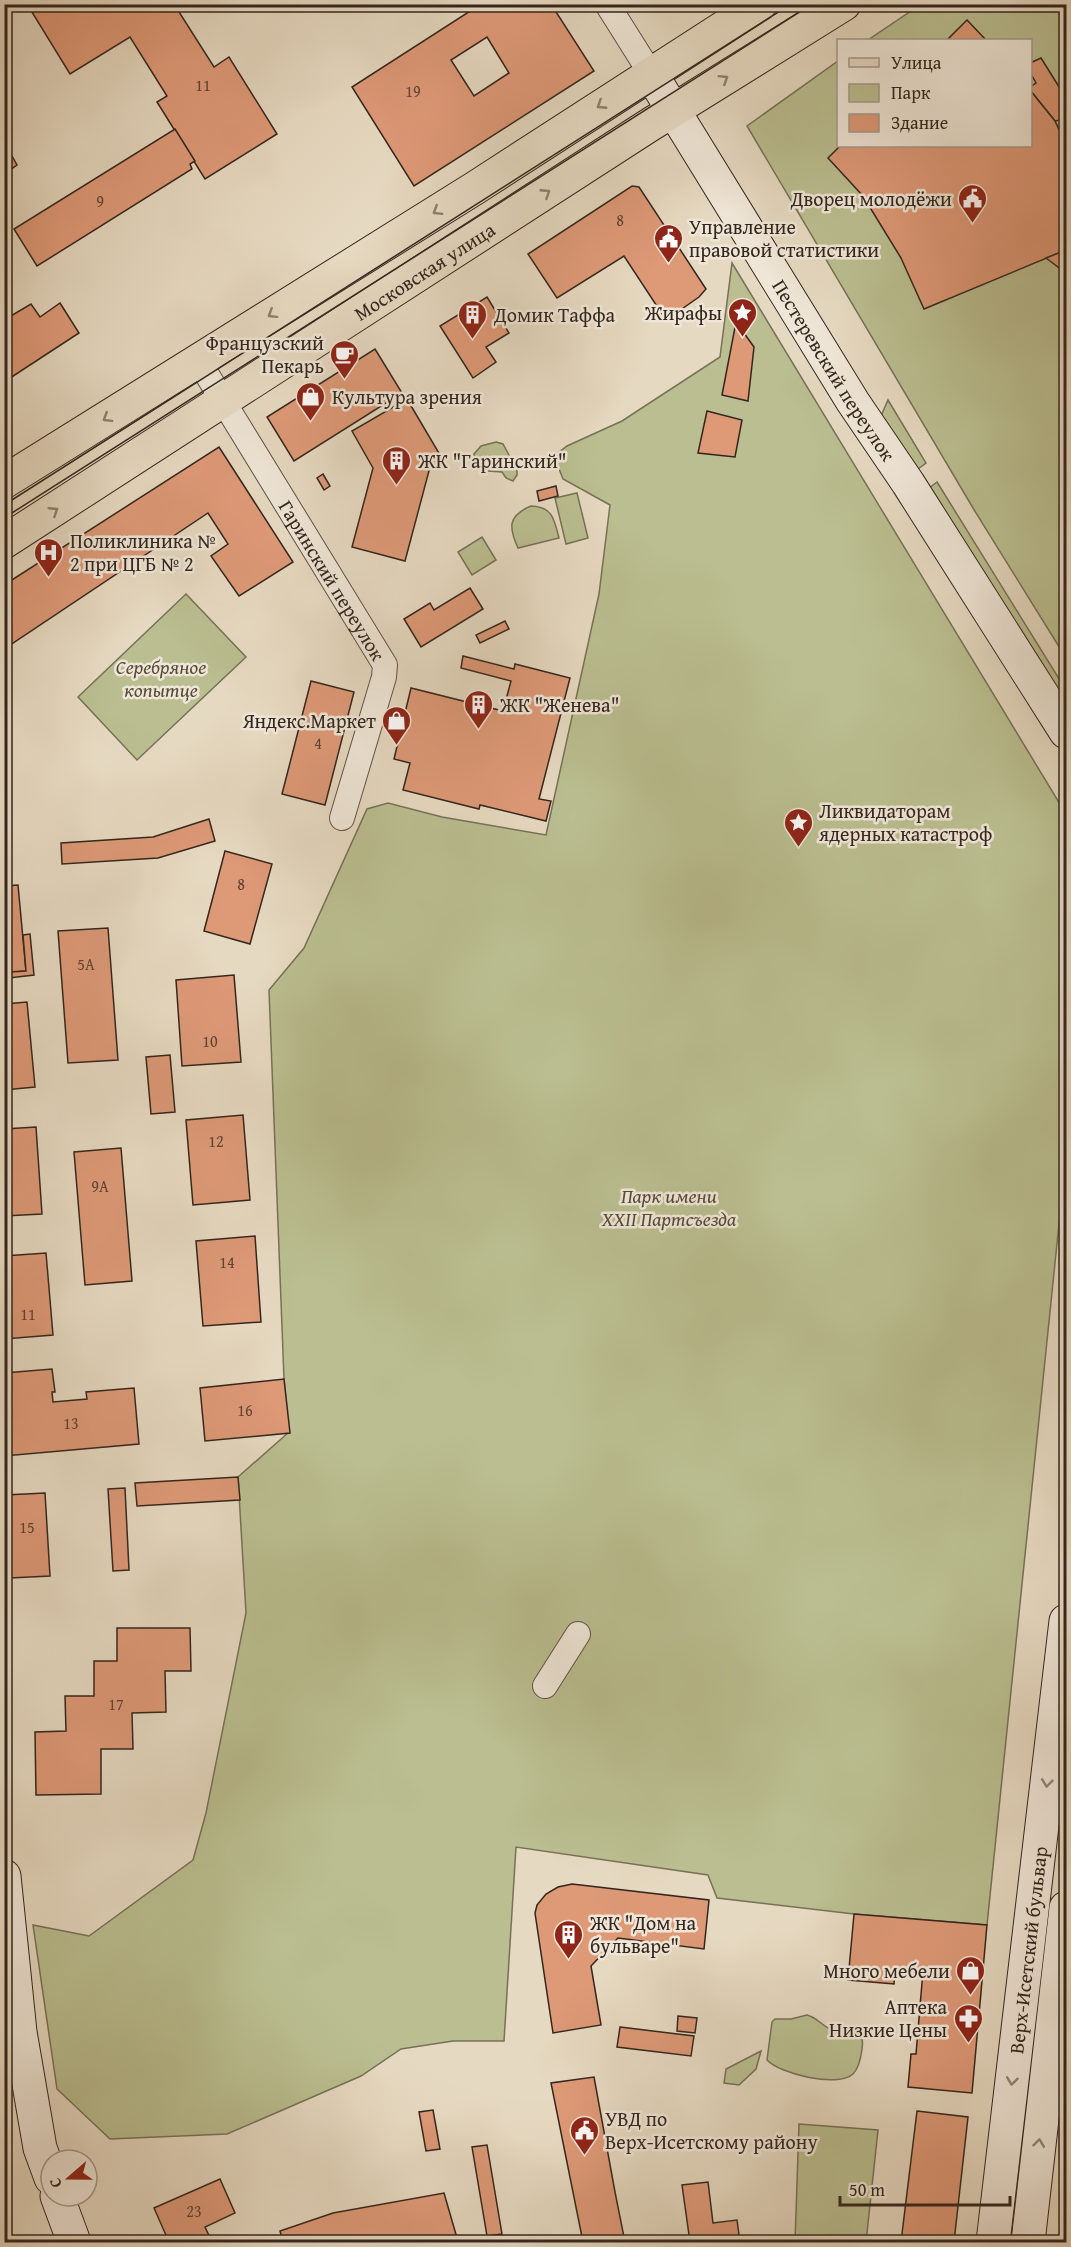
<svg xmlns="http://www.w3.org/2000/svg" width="1071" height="2247" font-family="'Gentium Book Plus',serif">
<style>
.green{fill:#babe90;stroke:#767257;stroke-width:1.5}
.building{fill:#de9977;stroke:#33261e;stroke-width:1.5;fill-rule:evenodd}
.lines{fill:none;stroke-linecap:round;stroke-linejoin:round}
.street-casing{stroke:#605347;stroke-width:26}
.secondary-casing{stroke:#33261e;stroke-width:35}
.primary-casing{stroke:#33261e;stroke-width:35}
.street{stroke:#efe6d7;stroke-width:24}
.secondary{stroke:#efe6d7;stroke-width:33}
.primary{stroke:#e6d9c1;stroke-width:33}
.tram{stroke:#33261e;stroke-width:1.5}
.oneway{stroke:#8c8070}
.oneway2{stroke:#91867a}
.labels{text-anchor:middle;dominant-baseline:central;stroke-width:5;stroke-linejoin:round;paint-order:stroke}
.number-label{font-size:16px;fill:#5e4334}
.poi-label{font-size:20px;fill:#33261e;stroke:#efe6d7;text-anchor:start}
.street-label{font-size:20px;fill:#33261e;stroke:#efe6d7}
.park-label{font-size:20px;font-style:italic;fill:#554c3a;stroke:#efe6d7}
</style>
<rect width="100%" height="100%" fill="#e6d9c1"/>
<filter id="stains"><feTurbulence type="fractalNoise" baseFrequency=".00333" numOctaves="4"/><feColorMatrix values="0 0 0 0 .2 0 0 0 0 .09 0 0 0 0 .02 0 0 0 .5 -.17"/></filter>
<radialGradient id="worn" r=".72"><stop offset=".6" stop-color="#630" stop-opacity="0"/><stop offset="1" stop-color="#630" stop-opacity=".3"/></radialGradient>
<g class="green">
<polygon points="920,5 1066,5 1066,658 973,508 747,126 838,61 838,146 1030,146 1030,40 868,40"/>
<polygon points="732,263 1066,814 1066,1156 987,1925 854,1914 717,1898 708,1875 516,1847 504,2041 453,2041 401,2049 361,2076 227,2134 110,2139 57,2089 33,1925 89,1936 193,1860 206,1813 246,1613 238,1477 289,1432 284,1379 269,990 304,948 367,809 388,803 442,817 546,835 599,594 610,505 563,479 554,456 567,446 622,421 720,357"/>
<polygon points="888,400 926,463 914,472 881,416"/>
<polygon points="496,442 503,444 517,470 517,475 513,481 506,478 502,472 488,471 476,463 474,454 481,446"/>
<polygon points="937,482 1066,690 1066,713 928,489"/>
<polygon points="577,493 588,538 566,544 555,498"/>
<path d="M531,506C553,507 554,519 559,538L518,548C509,528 507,516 531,506Z"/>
<polygon points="482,537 496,560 472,575 458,552"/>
<polygon points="186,594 246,657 137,760 78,697"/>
<path d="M807,2015C818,2018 821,2025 830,2029C838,2032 848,2028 857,2033C863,2036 863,2042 862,2049C861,2057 859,2068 853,2074C838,2088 780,2074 767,2060L772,2022L775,2019H791Z"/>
<polygon points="761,2051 756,2069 739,2085 724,2083 726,2069"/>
<polygon points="799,2124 878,2130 866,2242 795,2242"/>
</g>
<g class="building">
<polygon points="27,4 174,4 214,67 229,57 277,134 205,179 157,102 167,96 130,37 70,74"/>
<path d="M481,4H551L594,71L414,186L352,87ZM487,37L509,73L474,96L451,60Z"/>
<polygon points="967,20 986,40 947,40"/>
<polygon points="1041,58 1066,98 1066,131 1060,120 1055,121 1030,90 1030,87 1036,83 1030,72 1030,63"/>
<polygon points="1030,90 1055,121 1066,145 1066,250 924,309 901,258 863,196 828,158 840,146 1030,146"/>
<polygon points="175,129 195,161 190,164 192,169 37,266 14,229"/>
<polygon points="7,147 17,165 4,174 4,149"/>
<polygon points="632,186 639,187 706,289 699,297 666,320 624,256 557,298 528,254"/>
<polygon points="1066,250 1066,273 1046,258"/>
<polygon points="487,297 509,333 486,347 496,362 473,378 440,326"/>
<polygon points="60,303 79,333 4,382 4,320 31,304 40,317"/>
<polygon points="736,322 754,347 748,401 722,395"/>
<polygon points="375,349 402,393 294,461 267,417"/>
<polygon points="407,399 443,460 430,467 405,561 352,547 373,468 352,431"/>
<polygon points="707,411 742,420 735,457 698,453"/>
<polygon points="219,447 293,562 239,596 211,556 228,544 208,513 4,649 4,585"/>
<polygon points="323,474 330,486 324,490 317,478"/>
<polygon points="556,486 558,496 539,501 537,491"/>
<polygon points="470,588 483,609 421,647 404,619 430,603 434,610"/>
<polygon points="505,621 509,629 480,643 476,635"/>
<polygon points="463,656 514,669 515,664 570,678 539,799 551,801 546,821 480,805 479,809 403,790 410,763 394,759 411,688 503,711 511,681 461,668"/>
<polygon points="311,681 354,692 325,805 282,794"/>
<polygon points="209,819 215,841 158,858 62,864 61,843 153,837"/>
<polygon points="225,851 272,864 250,944 204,931"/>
<polygon points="18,885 26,971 4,973 4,886"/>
<polygon points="108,928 118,1060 68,1063 58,931"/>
<polygon points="30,934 34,975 9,978 9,972 26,971 23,935"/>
<polygon points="234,975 241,1062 182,1066 176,980"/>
<polygon points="27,1002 35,1087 4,1090 4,1004"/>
<polygon points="170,1055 175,1112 151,1114 146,1057"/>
<polygon points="243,1115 250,1200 193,1205 186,1120"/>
<polygon points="36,1127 42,1214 4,1216 4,1129"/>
<polygon points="121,1148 132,1281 85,1285 74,1152"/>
<polygon points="255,1236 261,1322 203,1326 196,1241"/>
<polygon points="46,1253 53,1335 4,1339 4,1256"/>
<polygon points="52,1369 55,1392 52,1392 53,1402 87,1399 86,1392 134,1388 139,1444 4,1456 4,1373"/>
<polygon points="284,1379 290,1433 205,1441 200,1388"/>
<polygon points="238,1477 240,1500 137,1506 135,1483"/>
<polygon points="125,1488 129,1570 113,1571 108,1489"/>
<polygon points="45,1493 50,1576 10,1578 5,1495"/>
<polygon points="117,1628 190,1628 191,1671 165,1671 166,1712 132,1713 133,1749 101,1749 101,1794 36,1795 35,1732 66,1731 65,1696 94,1696 94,1661 117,1661"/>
<polygon points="572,1884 709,1900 704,1949 618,1938 591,1966 601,2025 553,2033 535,1913 537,1905 546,1894 558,1887"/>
<polygon points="854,1914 987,1925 972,2093 908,2087 911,2054 916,2054 923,1971 895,1968 894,1984 848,1980"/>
<polygon points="678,2016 697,2018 695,2033 677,2031"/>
<polygon points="620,2027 694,2036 691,2056 617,2047"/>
<polygon points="594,2077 615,2192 625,2242 583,2242 551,2083"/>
<polygon points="433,2110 440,2149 426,2151 419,2112"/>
<polygon points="917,2111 968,2117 954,2242 901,2242"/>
<polygon points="487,2145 502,2234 487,2236 472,2147"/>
<polygon points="220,2179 235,2213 205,2227 212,2242 169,2242 154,2208"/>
<polygon points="708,2182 713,2223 737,2220 740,2242 690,2242 682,2185"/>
<polygon points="444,2193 457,2238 429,2242 283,2242 280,2231 333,2213"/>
</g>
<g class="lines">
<defs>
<g id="street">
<polyline points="607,4 651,74"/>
<path id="s1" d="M198,360L385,665L384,677L342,818"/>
<polyline points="545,1686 578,1634"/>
</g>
<g id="secondary">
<path id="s2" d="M651,74L853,402L908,483L1066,732"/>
<polyline points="4,1876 20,2032 40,2148 51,2178"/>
<polyline points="57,2196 74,2242"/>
<path id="s3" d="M993,2242L1066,1621"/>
<polyline points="1028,2242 1066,1908"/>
</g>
<g id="primary">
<polyline points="4,482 475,188 760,4"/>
<path id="s4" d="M4,542L648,126L844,4"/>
</g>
</defs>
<use href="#street" class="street-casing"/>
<use href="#secondary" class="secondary-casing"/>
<use href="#primary" class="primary-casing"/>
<use href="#street" class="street"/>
<use href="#secondary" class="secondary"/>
<use href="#primary" class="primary"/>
<g class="tram">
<polyline points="4,505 791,4"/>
<polyline points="4,518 812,4"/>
</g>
</g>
<defs><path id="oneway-chevron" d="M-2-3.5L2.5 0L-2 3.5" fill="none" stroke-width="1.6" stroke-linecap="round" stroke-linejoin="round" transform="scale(1.5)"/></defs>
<g class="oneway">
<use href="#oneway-chevron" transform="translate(724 79) rotate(-32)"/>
<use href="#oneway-chevron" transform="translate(601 105) rotate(147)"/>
<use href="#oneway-chevron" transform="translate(546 193) rotate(-33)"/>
<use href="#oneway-chevron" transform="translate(437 211) rotate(148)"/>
<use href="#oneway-chevron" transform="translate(272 314) rotate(148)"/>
<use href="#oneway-chevron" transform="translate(107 418) rotate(148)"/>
<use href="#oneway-chevron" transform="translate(54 511) rotate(-33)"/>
</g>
<g class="oneway2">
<use href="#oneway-chevron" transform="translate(1047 1783) rotate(97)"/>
<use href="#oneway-chevron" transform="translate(1012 2081) rotate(97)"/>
<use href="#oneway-chevron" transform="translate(1039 2143) rotate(-83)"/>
</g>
<defs>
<symbol id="civic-pin" viewBox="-11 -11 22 30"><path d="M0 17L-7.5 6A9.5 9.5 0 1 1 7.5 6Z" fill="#8f2418" stroke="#efe6d7"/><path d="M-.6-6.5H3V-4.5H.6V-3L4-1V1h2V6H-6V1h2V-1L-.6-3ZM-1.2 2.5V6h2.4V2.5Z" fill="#fff"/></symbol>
<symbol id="sight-pin" viewBox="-11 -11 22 30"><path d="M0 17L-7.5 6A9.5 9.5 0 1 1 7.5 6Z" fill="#8f2418" stroke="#efe6d7"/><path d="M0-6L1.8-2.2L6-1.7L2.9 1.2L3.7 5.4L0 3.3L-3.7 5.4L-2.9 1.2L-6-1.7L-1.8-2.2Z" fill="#fff"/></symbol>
<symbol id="building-pin" viewBox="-11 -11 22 30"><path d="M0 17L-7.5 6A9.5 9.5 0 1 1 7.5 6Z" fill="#8f2418" stroke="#efe6d7"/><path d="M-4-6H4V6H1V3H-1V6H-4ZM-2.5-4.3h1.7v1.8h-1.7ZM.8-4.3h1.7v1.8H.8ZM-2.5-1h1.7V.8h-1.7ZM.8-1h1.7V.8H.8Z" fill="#fff"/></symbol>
<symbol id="cafe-pin" viewBox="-11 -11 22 30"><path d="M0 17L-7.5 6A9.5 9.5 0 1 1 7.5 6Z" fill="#8f2418" stroke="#efe6d7"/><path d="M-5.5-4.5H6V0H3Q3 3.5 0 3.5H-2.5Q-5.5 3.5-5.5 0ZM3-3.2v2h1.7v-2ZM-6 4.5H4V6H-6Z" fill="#fff"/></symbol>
<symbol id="shop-pin" viewBox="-11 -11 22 30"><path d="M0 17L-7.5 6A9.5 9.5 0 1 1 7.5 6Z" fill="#8f2418" stroke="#efe6d7"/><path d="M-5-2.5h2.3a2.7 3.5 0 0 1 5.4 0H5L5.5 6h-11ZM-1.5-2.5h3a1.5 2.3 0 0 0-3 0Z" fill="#fff"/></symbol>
<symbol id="hospital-pin" viewBox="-11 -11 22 30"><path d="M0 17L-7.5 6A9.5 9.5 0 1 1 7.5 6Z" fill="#8f2418" stroke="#efe6d7"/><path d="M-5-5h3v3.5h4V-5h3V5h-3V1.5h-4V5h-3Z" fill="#fff"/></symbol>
<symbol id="pharmacy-pin" viewBox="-11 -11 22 30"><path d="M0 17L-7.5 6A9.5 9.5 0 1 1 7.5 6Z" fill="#8f2418" stroke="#efe6d7"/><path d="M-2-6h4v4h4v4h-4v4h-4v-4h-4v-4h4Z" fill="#fff"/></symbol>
</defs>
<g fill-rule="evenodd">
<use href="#civic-pin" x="956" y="182" width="33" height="45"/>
<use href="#civic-pin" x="652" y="222" width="33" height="45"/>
<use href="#sight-pin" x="726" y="296" width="33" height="45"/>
<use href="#building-pin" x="456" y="298" width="33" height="45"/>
<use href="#cafe-pin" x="328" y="338" width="33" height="45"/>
<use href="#shop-pin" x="294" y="380" width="33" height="45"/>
<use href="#building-pin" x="380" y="444" width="33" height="45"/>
<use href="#hospital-pin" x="32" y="536" width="33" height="45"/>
<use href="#building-pin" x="462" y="688" width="33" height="45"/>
<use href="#shop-pin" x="380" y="704" width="33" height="45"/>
<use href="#sight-pin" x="782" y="806" width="33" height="45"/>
<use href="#building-pin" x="552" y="1918" width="33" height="45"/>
<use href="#shop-pin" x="954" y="1954" width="33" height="45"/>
<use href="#pharmacy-pin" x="952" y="2002" width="33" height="45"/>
<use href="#civic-pin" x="568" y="2114" width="33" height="45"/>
</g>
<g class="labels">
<g class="number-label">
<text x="203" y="85">11</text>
<text x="413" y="91">19</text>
<text x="100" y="201">9</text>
<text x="620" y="220">8</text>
<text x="318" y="743">4</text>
<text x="241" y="884">8</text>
<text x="86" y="964">5А</text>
<text x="210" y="1041">10</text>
<text x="216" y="1141">12</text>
<text x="100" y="1186">9А</text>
<text x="227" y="1262">14</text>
<text x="28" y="1314">11</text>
<text x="245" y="1410">16</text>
<text x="71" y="1423">13</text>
<text x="27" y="1527">15</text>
<text x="116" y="1704">17</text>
<text x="194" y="2211">23</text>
</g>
<g class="poi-label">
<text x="952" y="198" text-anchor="end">Дворец молодёжи</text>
<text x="689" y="226">Управление<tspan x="689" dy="23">правовой статистики</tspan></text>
<text x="722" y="312" text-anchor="end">Жирафы</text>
<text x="494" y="314">Домик Таффа</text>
<text x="324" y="342" text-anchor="end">Французский<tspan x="324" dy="23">Пекарь</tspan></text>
<text x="332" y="396">Культура зрения</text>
<text x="418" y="460">ЖК "Гаринский"</text>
<text x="70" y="540">Поликлиника №<tspan x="70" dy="23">2 при ЦГБ № 2</tspan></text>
<text x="500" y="704">ЖК "Женева"</text>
<text x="376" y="720" text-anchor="end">Яндекс.Маркет</text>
<text x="819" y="810">Ликвидаторам<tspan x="819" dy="23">ядерных катастроф</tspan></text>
<text x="590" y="1922">ЖК "Дом на<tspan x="590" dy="23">бульваре"</tspan></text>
<text x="950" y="1970" text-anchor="end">Много мебели</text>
<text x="947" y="2006" text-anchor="end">Аптека<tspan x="947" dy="23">Низкие Цены</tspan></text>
<text x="605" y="2118">УВД по<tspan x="605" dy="23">Верх-Исетскому району</tspan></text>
</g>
<g class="street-label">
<text stroke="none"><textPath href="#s4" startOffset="500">Московская улица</textPath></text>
<text stroke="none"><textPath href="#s2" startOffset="348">Пестеревский переулок</textPath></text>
<text stroke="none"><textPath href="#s1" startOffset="258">Гаринский переулок</textPath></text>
<text stroke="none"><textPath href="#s3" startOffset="294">Верх-Исетский бульвар</textPath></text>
</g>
<g class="park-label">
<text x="161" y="666">Серебряное<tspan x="161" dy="23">копытце</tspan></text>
<text x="669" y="1195">Парк имени<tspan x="669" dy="23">XXII Партсъезда</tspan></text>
</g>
</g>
<rect width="1071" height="2247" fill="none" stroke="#e6d9c1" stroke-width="24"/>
<rect x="6" y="6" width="1059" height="2235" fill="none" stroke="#33261e" stroke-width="3"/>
<rect x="12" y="12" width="1047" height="2223" fill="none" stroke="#33261e" stroke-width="1.5"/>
<rect x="837" y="39" width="195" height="108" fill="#efe6d7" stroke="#a4998d" stroke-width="1.5"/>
<rect x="849" y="58" width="30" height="9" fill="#e6d9c1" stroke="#a4998d" stroke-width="1.5"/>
<text x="891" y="69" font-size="18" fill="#33261e">Улица</text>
<rect x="849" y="84" width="30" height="18" fill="#babe90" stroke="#a4998d" stroke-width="1.5"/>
<text x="891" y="99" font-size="18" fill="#33261e">Парк</text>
<rect x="849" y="114" width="30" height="18" fill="#de9977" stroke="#a4998d" stroke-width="1.5"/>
<text x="891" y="129" font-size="18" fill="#33261e">Здание</text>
<g transform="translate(69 2178) rotate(250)"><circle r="28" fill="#efe6d7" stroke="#a4998d" stroke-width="1.5"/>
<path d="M0-4.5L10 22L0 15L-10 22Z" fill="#8f2418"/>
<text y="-9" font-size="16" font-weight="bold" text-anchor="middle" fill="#33261e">С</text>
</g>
<path d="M840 2196v9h170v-9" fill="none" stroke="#33261e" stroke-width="3"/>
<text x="849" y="2196" font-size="18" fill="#33261e" stroke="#efe6d7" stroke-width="4.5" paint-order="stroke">50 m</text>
<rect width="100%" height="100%" filter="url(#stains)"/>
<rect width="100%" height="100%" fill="url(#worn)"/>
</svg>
